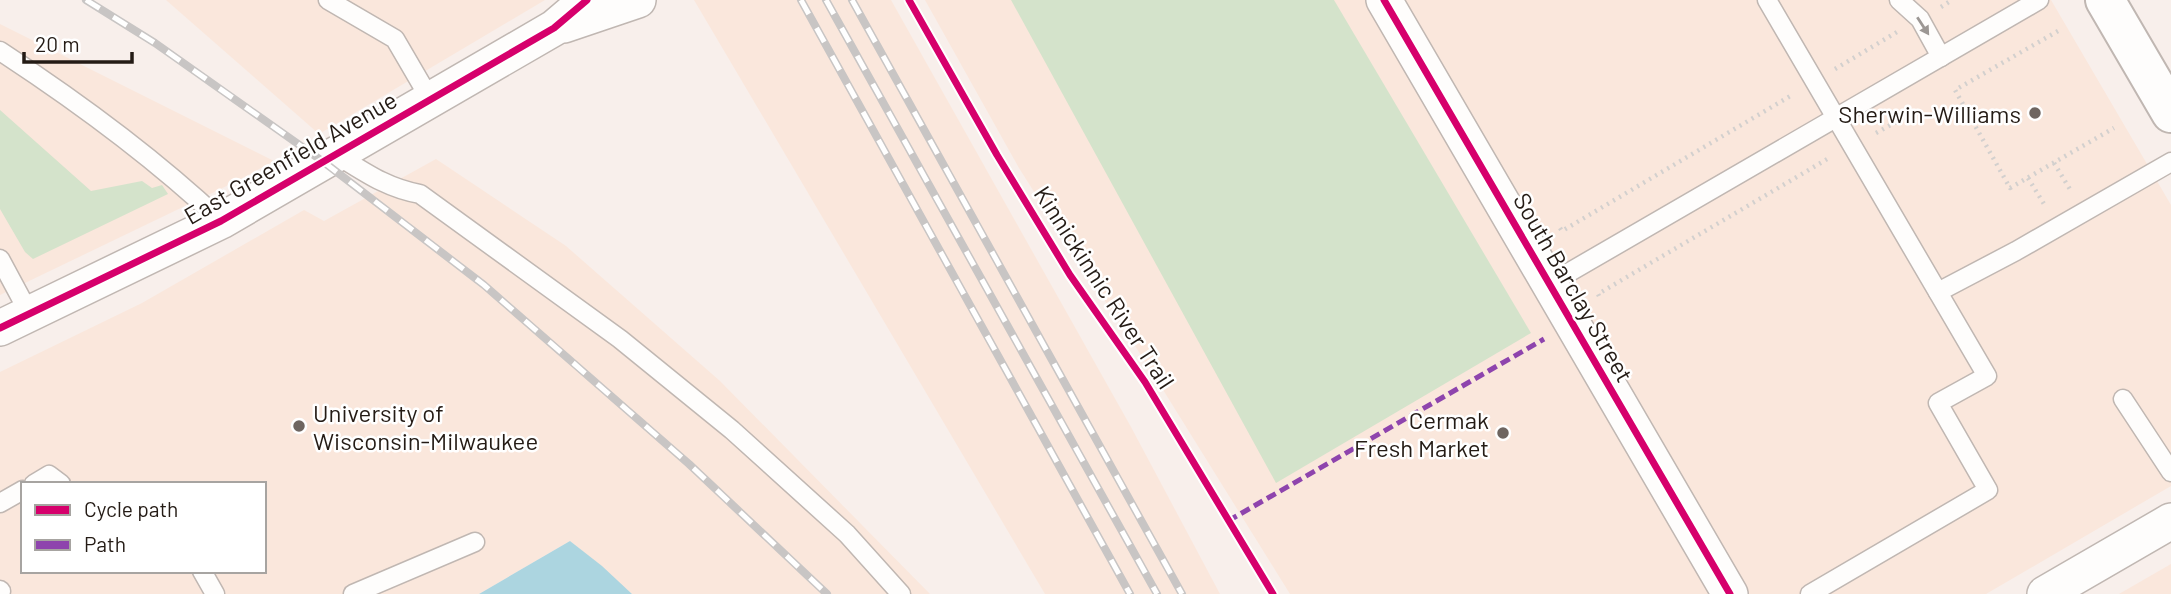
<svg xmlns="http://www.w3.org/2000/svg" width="2171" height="594" font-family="Barlow,sans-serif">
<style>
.built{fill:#fae7dc;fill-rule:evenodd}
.green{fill:#d4e3cb}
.water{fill:#acd5e0}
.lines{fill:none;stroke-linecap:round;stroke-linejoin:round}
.service-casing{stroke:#c0b7b2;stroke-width:21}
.minor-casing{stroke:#c0b7b2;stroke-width:38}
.secondary-casing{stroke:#c0b7b2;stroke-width:42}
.path{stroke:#d3d0ce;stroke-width:4.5;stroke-dasharray:2 5;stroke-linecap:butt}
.service{stroke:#fefdfc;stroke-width:18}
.minor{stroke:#fefdfc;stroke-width:35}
.secondary{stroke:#fefdfc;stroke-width:38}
.rail-casing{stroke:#c8c5c4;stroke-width:8}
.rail{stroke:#fff;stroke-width:5;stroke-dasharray:16;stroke-linecap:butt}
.quiet{stroke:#8e44ad;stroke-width:5;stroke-dasharray:10 5;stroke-linecap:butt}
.cycleway-casing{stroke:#fff;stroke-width:11}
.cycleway{stroke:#d6006c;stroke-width:7}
.oneway{fill:#9c9794}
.poi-dot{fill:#6e6560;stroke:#fff;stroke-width:2.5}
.labels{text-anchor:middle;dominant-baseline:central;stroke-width:5;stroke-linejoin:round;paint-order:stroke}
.poi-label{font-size:24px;fill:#241b15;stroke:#fff;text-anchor:end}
.street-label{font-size:24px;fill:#241b15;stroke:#fff}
</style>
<rect width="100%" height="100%" fill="#f8efeb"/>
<g class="built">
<polygon points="166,0 545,0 319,134"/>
<polygon points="694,0 891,0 1131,427 1220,594 1045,594"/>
<polygon points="925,0 2051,0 2171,205 2171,486 1986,594 1290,594 1147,364 1067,244 1019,168"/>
<polygon points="0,24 274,161 239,180 0,295"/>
<path d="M436,159L566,246L720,381L930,594H632L570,541L479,594H0V372L142,303L304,210L324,221ZM23,484H264V571H23Z"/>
<polygon points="2171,564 2171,594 2119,594"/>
</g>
<g class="green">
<polygon points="1011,0 1334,0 1531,333 1276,483"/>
<polygon points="0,110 91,191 142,181 152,188 162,185 168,194 33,259 25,252 0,209"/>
</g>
<polygon class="water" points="570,541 602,566 632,594 479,594"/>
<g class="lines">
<defs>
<g id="service">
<polyline points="328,0 395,39 430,99"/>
<polyline points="1767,0 1987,376 1938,403 1988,490 1810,594"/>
<polyline points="1899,0 1920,19 1941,57"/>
<path d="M0,51C78,102 153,157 221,221"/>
<path d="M337,155C366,173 387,188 420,194L620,339L732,430L847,534L901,594"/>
<polyline points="0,259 29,313"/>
<polyline points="1549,284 2039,0"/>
<polyline points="1938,292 2016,251 2171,162"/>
<polyline points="2123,399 2171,472"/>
<polyline points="34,484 49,475 61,484"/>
<polyline points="0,503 23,490"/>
<polyline points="202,571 215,594"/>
<polyline points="0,590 1,591"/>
<polyline points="353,594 475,542"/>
</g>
<g id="minor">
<polyline points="1384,0 1730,594"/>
<polyline points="564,25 638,0"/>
<polyline points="0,328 221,221 554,28 587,0"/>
<polyline points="2045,594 2171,521"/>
</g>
<polyline id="secondary" points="2105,0 2171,113"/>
</defs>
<use href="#service" class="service-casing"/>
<use href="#minor" class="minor-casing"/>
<use href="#secondary" class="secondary-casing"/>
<g class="path">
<polyline points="1941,7 1952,0"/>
<polyline points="2058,31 1955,90 2010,188 2114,128"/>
<polyline points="1835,69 1897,32"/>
<polyline points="1876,133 1909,115"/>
<polyline points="2054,163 2071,191"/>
<polyline points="2028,178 2044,204"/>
<polyline points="1560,228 1562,231 1792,95"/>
<polyline points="1599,296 1598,294 1829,158"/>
</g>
<use href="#service" class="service"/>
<use href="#minor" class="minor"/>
<use href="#secondary" class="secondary"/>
<defs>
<g id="rail">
<polyline points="86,0 155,43 325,163 484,285 689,464 827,594"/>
<polyline points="801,0 1130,594"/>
<polyline points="826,0 1157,594"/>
<polyline points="852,0 1182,594"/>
</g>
</defs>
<use href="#rail" class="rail-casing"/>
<use href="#rail" class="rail"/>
<polyline class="quiet" points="1228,521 1544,339"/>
<defs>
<g id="cycleway">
<polyline points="909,0 997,155 1070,275 1145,382 1273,594"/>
<polyline points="1384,0 1730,594"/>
<polyline points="0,328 221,221 554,28 587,0"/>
</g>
</defs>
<use href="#cycleway" class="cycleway-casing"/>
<use href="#cycleway" class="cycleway"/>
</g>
<defs><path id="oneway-solid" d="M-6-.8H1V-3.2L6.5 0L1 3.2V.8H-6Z" transform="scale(1.75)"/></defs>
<use class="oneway" href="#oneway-solid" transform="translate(1923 26) rotate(57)"/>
<g class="poi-dot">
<circle cx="2035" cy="113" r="7"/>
<circle cx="299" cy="426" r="7"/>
<circle cx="1503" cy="433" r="7"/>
</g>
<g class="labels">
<g class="poi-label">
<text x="2021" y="113">Sherwin-Williams</text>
<text x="313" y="412" text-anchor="start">University of<tspan x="313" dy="28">Wisconsin-Milwaukee</tspan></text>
<text x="1489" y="419">Cermak<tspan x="1489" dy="28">Fresh Market</tspan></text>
</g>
<g class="street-label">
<text transform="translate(290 157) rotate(-30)">East Greenfield Avenue</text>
<text transform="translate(1105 287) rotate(57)">Kinnickinnic River Trail</text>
<text transform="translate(1574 287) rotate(60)">South Barclay Street</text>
</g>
</g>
<rect x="21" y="482" width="245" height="91" fill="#ffffff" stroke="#a7a4a1" stroke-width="2"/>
<rect x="35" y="505" width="35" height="10" fill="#d6006c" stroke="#a7a4a1" stroke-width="2"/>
<text x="84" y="517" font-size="21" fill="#241b15">Cycle path</text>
<rect x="35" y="540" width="35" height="10" fill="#8e44ad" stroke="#a7a4a1" stroke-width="2"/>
<text x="84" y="552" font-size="21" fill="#241b15">Path</text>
<path d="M24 52v10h108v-10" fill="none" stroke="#241b15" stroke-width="3.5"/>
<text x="35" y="52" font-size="21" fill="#241b15" stroke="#ffffff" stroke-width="5" paint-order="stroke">20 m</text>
</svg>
